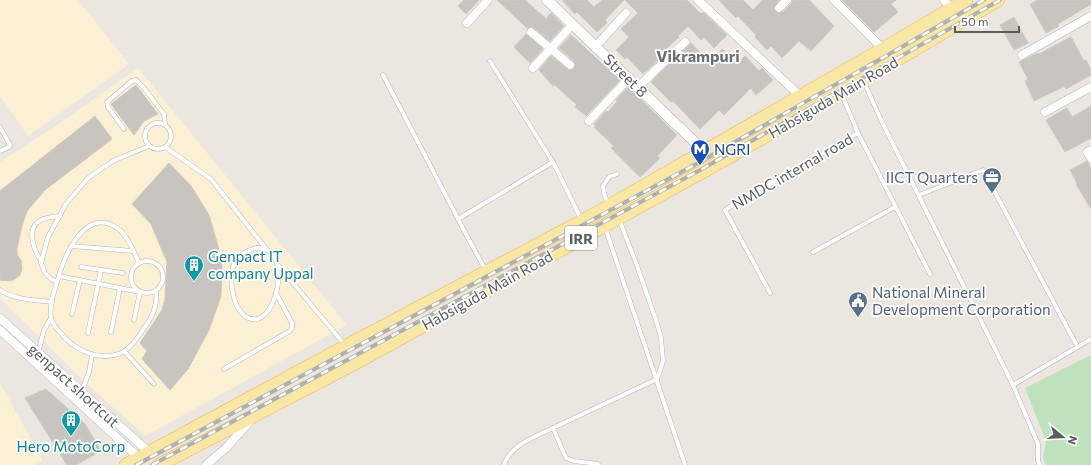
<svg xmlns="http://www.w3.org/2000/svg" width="1091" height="465" font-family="Commissioner,sans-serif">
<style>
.commercial{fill:#fbefd4}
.green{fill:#bfe1bd}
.building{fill:#c8c4bf;stroke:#cfc9be}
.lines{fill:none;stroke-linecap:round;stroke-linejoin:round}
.service-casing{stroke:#b2b6ba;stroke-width:5}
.minor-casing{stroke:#b2b6ba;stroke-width:9}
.tertiary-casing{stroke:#b2b6ba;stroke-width:11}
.primary-casing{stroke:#e7b75c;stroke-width:14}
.service{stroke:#fff;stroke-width:4}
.minor{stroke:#fff;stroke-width:8}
.tertiary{stroke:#fff;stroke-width:10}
.primary{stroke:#f9e7a6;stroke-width:13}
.rail-casing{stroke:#afb0b0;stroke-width:4}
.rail{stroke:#fff;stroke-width:2.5;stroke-dasharray:8;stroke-linecap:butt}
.labels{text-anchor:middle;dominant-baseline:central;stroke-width:3.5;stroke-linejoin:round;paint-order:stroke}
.shield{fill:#fff;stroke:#8a8d90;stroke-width:1}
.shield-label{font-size:14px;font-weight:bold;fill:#585c60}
.street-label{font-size:15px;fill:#585c60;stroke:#fff}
.transit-label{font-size:15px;fill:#164399;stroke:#fff;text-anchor:start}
.service-label{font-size:15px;fill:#4e5e75;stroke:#fff;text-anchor:end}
.culture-label{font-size:15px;fill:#0d838f;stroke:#fff;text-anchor:start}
.neighbourhood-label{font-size:16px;font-weight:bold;fill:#696e72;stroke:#fff}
</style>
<rect width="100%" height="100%" fill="#ebe7e0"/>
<g class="commercial">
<polygon points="0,0 78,0 129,64 28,136 0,96"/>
<polygon points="138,68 347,325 145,436 86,383 0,298 0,162 53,128"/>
<polygon points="0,383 17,413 43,461 35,465 0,465"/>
</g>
<polygon class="green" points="1091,355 1091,465 1046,465 1043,458 1046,441 1025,388"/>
<g class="building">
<polygon points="464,0 479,0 466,14 458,6"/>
<polygon points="497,0 525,0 546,19 551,13 564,26 550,41 534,28 530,27 527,28"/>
<polygon points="562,0 587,0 594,7 602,0 624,0 605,20 607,23 597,32 577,12 575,14"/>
<polygon points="625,0 687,0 701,14 703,12 727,35 714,48 704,37 701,40 688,26 678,36 679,37 659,56 661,58 643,74 627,57 625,59 616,50 629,37 621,29 638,13"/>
<polygon points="719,0 743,0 753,10 763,0 779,0 774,7 775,12 778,13 783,12 791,4 792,0 809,0 834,26 811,51 799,41 782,58 771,46 767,50 755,37 756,35 738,16 736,18"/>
<polygon points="842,0 896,0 891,4 898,12 874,32"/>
<polygon points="1038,0 1091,0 1091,4 1058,24 1059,26 1046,33 1030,4"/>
<polygon points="1014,17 1028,43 1014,50 1000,25"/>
<polygon points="526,34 543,49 530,63 514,47"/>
<polygon points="571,35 620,80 586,116 575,107 577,105 555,85 553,86 539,70 551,56 567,69 571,70 574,69 575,66 574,61 559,48"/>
<polygon points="1071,37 1084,61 1086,60 1091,70 1091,75 1066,89 1065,86 1034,101 1025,81 1028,79 1019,62 1038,53 1039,54"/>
<polygon points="691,43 710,63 722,49 738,63 745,56 759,71 762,68 773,80 756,95 751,88 724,115 719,110 700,129 673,101 671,102 651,82"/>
<polygon points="136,85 158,114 144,121 134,135 111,104"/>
<polygon points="628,87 677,135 657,156 660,158 640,177 611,148 614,146 594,127 596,125 594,124 606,111 608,112 617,102 616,100"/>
<polygon points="1091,106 1091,138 1065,152 1046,120 1067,108 1072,117"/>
<polygon points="95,116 112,139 45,190 27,211 22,226 17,248 17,255 21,260 22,269 20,275 15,279 10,281 0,280 0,191"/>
<polygon points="776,120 776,121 660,186"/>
<polygon points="1087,161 1091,168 1091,209 1076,184 1077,183 1070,170"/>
<polygon points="169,163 191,186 209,215 218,246 222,267 221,296 209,330 188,369 170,390 142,359 147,351 140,343 162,310 165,299 167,262 151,224 132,204"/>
<polygon points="46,389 85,424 101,451 76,465 67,465 25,398"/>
</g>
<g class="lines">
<defs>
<g id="service">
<polyline points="490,61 554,164 581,219"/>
<polyline points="383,75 468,238 485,269"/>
<polyline points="864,82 881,120 1013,385"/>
<polyline points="842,95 858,133 930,274"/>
<circle cx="158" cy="136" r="13"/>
<polyline points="0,127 10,145 9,147 0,151"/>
<polyline points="124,129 108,107 107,102 132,81 136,80 143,87 164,114 165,124"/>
<path d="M149,146L115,160L101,169L87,179L66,204L48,237L41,263L45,273L51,279L57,282C54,291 49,308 51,318C52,322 56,328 59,331C73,350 100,363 123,352C132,347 140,335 145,327C154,315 158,304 156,290"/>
<polyline points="165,147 211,179 267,250"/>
<polyline points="919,195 983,170 1077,346"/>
<polyline points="608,204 604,193 603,186 609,177 617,174"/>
<polyline points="458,219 553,162"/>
<polyline points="605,227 685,465"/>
<polyline points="71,246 133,251"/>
<path d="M256,248C297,244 275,338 245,316C231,305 227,272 237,259C242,253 249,250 256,248Z"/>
<polyline points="813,252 895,207"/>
<path d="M41,261C35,252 26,231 38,222C43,217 53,217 60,216"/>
<circle cx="147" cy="277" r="16"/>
<polyline points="278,265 344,344"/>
<polyline points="81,267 123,273"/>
<polyline points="59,276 140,292 134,320"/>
<path d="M57,282C63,257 87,201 121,231C129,239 134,252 139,263"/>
<path d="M0,290C15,300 35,300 52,302"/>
<polyline points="770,293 725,210 858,133"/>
<polyline points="72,314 80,280"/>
<polyline points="111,332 120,288"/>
<polyline points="88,333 101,270"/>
<polyline points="124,351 154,384"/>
<polyline points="33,360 38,353 44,330 51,318"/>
<polyline points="224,369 290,331 292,328 292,323 276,293"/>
<polyline points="78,401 89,372 92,355"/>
<polyline points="598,464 574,461 566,458 553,428 657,379 663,361 661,338 657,323 636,263 619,219"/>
<path d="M504,465C510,445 535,437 553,428"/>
<polyline points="1040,465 1038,461 1038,444 1013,385 1091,339"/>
</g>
<g id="minor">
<polyline points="698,0 800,96"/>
<polyline points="834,0 883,49"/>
<polyline points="944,0 951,8"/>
<polyline points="779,8 787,0"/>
<polyline points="467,23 488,0"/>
<polyline points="531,32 570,65"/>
<polyline points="596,46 626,13"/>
<polyline points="1022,55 1091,16"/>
<polyline points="533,68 573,24"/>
<polyline points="638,87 685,42"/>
<polyline points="1045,112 1091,87"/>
<polyline points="589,121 629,78"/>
<polyline points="1091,150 1087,152 1091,158"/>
<polyline points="0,318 149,452"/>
<polyline points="0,330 139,458"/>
<polyline points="206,465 226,448 251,420"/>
</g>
<polyline id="tertiary" points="547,0 705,152"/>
<g id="primary">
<polyline points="126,465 352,343 588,218 883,49 966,0"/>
<polyline points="159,465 359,361 711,167 841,93 998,0"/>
</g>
</defs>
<use href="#service" class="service-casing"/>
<use href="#minor" class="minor-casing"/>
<use href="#tertiary" class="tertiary-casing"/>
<use href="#primary" class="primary-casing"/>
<use href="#service" class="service"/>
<use href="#minor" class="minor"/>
<use href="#tertiary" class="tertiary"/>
<use href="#primary" class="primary"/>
<defs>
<g id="rail">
<polyline points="136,465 698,163 984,0"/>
<polyline points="152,465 702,169 1000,0"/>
</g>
</defs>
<use href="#rail" class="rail-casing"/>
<use href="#rail" class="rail"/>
</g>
<defs>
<symbol id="metro-pin" viewBox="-11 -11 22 30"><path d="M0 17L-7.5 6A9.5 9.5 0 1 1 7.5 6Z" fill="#1a4fb4" stroke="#fff"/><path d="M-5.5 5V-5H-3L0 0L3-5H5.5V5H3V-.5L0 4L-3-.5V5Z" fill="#fff"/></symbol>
<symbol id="office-pin" viewBox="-11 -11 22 30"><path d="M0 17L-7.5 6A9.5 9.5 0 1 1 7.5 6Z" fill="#5c6f8a" stroke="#fff"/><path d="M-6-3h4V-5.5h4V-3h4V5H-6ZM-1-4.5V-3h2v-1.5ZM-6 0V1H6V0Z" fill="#fff"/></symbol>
<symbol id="building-pin" viewBox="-11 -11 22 30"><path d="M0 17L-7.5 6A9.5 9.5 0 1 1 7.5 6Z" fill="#0f9aa8" stroke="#fff"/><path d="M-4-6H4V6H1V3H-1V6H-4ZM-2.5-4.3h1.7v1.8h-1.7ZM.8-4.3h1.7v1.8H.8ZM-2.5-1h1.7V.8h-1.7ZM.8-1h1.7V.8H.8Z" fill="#fff"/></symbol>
<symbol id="civic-pin" viewBox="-11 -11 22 30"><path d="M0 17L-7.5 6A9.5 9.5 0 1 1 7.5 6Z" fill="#5c6f8a" stroke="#fff"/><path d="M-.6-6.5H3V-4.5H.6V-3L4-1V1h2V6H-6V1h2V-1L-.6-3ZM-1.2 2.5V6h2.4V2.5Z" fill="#fff"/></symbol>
</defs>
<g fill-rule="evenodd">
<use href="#metro-pin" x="689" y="138" width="22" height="30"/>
<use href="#office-pin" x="981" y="166" width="22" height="30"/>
<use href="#building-pin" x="183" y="254" width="22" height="30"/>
<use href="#civic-pin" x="847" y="290" width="22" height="30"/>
<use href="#building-pin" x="60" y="409" width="22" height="30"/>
</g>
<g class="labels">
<rect class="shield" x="565" y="226" width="32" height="24" rx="3"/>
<g class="shield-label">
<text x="581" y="238">IRR</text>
</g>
<g class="street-label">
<text transform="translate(626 75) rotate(44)">Street 8</text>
<text transform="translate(833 97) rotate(-30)">Habsiguda Main Road</text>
<text transform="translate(792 171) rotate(-30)">NMDC internal road</text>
<text transform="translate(487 290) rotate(-29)">Habsiguda Main Road</text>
<text transform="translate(74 385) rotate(42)">genpact shortcut</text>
</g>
<g class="transit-label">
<text x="714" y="149">NGRI</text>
</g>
<g class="service-label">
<text x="978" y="177">IICT Quarters</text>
<text x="872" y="292" text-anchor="start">National Mineral<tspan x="872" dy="17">Development Corporation</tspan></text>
</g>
<g class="culture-label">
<text x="208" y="256">Genpact IT<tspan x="208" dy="17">company Uppal</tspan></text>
<text x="71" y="446" text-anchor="middle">Hero MotoCorp</text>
</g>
<g class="neighbourhood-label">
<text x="698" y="55">Vikrampuri</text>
</g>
</g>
<g transform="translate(1063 437) rotate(108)" stroke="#ffffff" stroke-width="3" paint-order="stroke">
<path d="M0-3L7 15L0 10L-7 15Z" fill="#585c60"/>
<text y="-6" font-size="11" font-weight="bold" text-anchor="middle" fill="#585c60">N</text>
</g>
<path d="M955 26v6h64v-6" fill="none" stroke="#585c60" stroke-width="2"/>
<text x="961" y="26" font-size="12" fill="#585c60" stroke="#ffffff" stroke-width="3" paint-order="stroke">50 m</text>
</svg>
